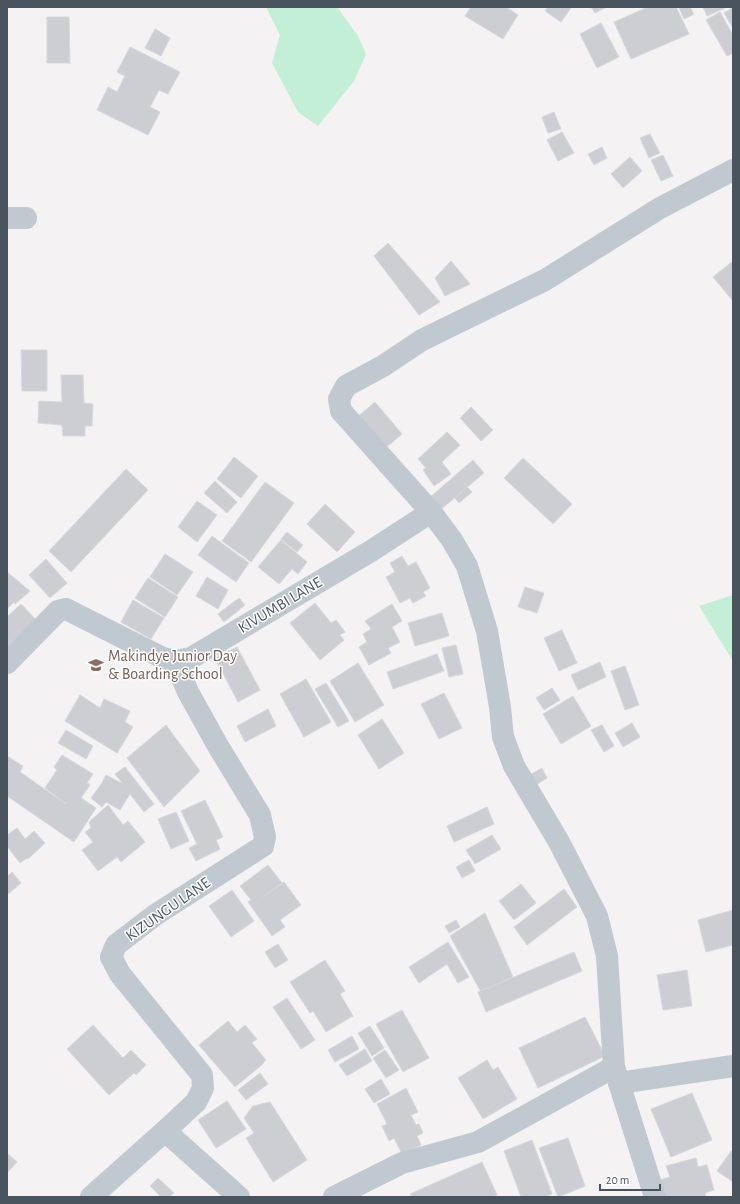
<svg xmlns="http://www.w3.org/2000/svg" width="740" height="1204" font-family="'Alegreya Sans',sans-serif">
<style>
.green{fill:#c2efd5}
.building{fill:#ccced4;stroke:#d6d8dd}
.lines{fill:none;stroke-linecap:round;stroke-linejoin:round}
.street{stroke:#c0c9d0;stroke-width:22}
.labels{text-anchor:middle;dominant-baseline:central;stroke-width:3;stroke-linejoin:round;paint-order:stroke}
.street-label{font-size:16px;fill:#4a545f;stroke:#fff}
.education-label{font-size:16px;fill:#785e54;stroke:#fff;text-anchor:start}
</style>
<rect width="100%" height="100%" fill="#f4f2f2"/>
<g class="green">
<polygon points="266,7 337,7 358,36 366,54 354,81 318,126 298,112 272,63 280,35"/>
<polygon points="733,595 733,661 699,606"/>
</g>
<g class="building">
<polygon points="471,7 506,7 518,15 503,39 465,16"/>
<polygon points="548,7 569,7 571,8 561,22 545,11"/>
<polygon points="591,7 607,7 595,13"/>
<polygon points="648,7 676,7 689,34 631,59 614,22"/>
<polygon points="679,7 690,7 694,14 684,19"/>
<polygon points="703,7 724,7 725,8 707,16"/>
<polygon points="732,8 733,10 733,28 724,13"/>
<polygon points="720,12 733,35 733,53 727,56 706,20"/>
<polygon points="47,17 69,17 70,63 47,63"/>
<polygon points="601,23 619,57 597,68 580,34"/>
<polygon points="155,29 170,38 161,56 145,48"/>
<polygon points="130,47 180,72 168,94 159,90 150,107 160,112 148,135 97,110 108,87 117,92 125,76 117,72"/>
<polygon points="554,112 561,129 548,133 542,117"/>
<polygon points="562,132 574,153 558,161 547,140"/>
<polygon points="650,134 660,153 649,158 640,138"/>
<polygon points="602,147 607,158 594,165 588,154"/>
<polygon points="663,155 673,176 661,181 651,160"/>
<polygon points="630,157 642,171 623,188 611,174"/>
<polygon points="388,243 440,302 419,315 374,256"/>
<polygon points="451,261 470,284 445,296 435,278"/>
<polygon points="733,261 733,301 713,277"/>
<polygon points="21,350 47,350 47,391 22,391"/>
<polygon points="61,375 83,375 84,403 93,404 92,426 85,426 85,436 63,436 62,425 38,423 39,401 62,402"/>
<polygon points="375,402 402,434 382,451 355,419"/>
<polygon points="471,407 493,430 481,441 460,418"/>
<polygon points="447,432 460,445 442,462 451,474 434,486 423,470 426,468 418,459"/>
<polygon points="234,457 258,476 241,498 217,479"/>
<polygon points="523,458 572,504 553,524 504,478"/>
<polygon points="473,460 484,473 439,511 428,499"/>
<polygon points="126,469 148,490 71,572 49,551"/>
<polygon points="215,481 237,502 227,513 204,493"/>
<polygon points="265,482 294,503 251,562 222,541"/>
<polygon points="467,487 472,492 459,503 455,498"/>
<polygon points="197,501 217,515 197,542 178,527"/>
<polygon points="325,504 355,532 337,552 307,524"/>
<polygon points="287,532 303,545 297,552 281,539"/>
<polygon points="212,536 249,563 236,582 198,555"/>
<polygon points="281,540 307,562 298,574 292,569 279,584 258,567"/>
<polygon points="165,554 193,572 177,595 150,577"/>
<polygon points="402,556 408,566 416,562 430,588 423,592 426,596 413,603 410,598 400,603 386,577 395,572 390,563"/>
<polygon points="46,559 67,583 50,598 29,575"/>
<polygon points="7,572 30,591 15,604 14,602 7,609"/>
<polygon points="207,577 228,590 218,609 196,596"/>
<polygon points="148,578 178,597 165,617 135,598"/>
<polygon points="525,587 544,593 537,613 518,607"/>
<polygon points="239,598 245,605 224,622 218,614"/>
<polygon points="133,600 164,618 151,639 121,622"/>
<polygon points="315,603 331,623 336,620 345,632 340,635 344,640 320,660 290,623"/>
<polygon points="21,604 41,625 7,658 7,617"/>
<polygon points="392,604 402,621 392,627 400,642 388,648 391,653 369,665 359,647 367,642 363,634 371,629 365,621"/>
<polygon points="442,613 449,636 415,646 408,623"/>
<polygon points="562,630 577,663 559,671 544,638"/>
<polygon points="456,645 463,674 449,677 442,648"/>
<polygon points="237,647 260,690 238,702 215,658"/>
<polygon points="437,654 444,671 393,689 387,672"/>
<polygon points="600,662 606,677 578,690 571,675"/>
<polygon points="358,663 384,705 355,722 330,681"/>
<polygon points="625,666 639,705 625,710 611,671"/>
<polygon points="306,679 331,722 304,737 280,694"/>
<polygon points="326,683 349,721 338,727 315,689"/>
<polygon points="552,688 560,700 544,710 536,698"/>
<polygon points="444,693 462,728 439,739 421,704"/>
<polygon points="80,695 100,708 104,699 130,711 125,722 133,727 117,753 65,721"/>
<polygon points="573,696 591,726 561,744 543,714"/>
<polygon points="268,709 276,726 245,742 237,726"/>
<polygon points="382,719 404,753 379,769 358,735"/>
<polygon points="632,723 640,737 623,747 615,733"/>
<polygon points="166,725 200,771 164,807 127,758"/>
<polygon points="602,725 614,746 604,752 591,730"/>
<polygon points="66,730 93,746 86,759 58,743"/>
<polygon points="62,755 93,774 87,783 90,785 81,798 96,808 74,842 7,796 7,756 23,766 20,772 66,804 45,788 57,770 54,767"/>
<polygon points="125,767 154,804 144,812 130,794 120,810 106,802 102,807 91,798 102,783 106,775 123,784 115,774"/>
<polygon points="542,768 547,778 536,785 530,775"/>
<polygon points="205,800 223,837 216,840 220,849 196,861 189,848 197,844 181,811"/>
<polygon points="108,805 123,825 128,821 145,842 121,862 117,857 98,871 82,850 93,842 85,832 91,828 89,822"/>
<polygon points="487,807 494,824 454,842 447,826"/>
<polygon points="176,812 189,841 171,849 158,819"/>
<polygon points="17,828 25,839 34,831 45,843 28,859 27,858 20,863 7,846 7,835"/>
<polygon points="492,835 501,849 475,864 466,850"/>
<polygon points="469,860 475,871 462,878 456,867"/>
<polygon points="268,865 282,883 263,897 284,882 301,905 280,920 285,927 272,936 248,902 251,900 240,886"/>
<polygon points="12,872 21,883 8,894 7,893 7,877"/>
<polygon points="521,884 536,903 514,920 499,901"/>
<polygon points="564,889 577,907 527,945 514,927"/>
<polygon points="232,890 254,921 231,937 209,906"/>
<polygon points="733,910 733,945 706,952 698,920"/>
<polygon points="485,913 513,977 481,992 450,936"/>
<polygon points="456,920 460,927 449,933 445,926"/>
<polygon points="448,942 469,977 458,983 447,964 419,983 409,967"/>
<polygon points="278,944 288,960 275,968 265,952"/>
<polygon points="574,952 582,971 486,1012 478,992"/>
<polygon points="325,960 345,991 340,994 353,1016 326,1032 313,1011 310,1013 290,982"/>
<polygon points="687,970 692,1006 663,1010 657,975"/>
<polygon points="287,998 315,1040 301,1049 273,1007"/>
<polygon points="402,1010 429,1058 403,1072 376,1024"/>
<polygon points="585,1017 605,1056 538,1088 519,1048"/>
<polygon points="228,1021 237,1032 245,1025 257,1039 252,1043 266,1060 263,1063 263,1064 235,1087 199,1045"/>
<polygon points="93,1025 123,1058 131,1050 146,1065 136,1075 134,1073 109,1095 67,1049"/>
<polygon points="370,1026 384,1048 372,1056 358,1033"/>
<polygon points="352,1036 359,1049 335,1062 328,1050"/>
<polygon points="365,1049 372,1061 347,1076 339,1065"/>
<polygon points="385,1050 399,1070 386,1078 373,1058"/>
<polygon points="487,1060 493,1070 498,1067 517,1099 483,1119 458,1078"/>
<polygon points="260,1073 268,1084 246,1100 238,1090"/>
<polygon points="381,1079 390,1094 374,1103 365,1089"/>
<polygon points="406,1088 418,1112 411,1115 416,1125 419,1124 423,1133 417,1136 421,1145 402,1154 394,1138 389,1141 382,1126 387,1124 377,1104"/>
<polygon points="692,1093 712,1140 671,1157 651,1109"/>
<polygon points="227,1101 246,1129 216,1148 198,1120"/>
<polygon points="270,1102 307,1160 273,1182 246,1138 254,1133 244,1118 253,1106"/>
<polygon points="568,1138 585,1186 558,1197 539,1148"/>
<polygon points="532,1140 552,1194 543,1197 521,1197 504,1151"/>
<polygon points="731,1151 733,1152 733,1182 717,1171"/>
<polygon points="7,1153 17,1162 7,1173"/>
<polygon points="696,1158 698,1167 707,1165 714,1190 705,1193 706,1197 664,1197 660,1180 670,1177 666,1166"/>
<polygon points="482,1162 497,1195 491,1197 412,1197 410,1194"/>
<polygon points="158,1178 174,1193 169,1197 161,1197 150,1186"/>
</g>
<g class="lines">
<g class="street">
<polyline points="7,218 26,218"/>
<polyline points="7,663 58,611 66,609 163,658 175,661 191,658 371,551 431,512"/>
<polyline points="619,1083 733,1066"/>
<polyline points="165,1131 239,1197"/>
<polyline points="91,1197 165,1131 196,1102 203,1088 202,1075 120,974 111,957 116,945 155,915 263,846 265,837 260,815 218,746 188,692 175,661"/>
<polyline points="334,1197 402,1163 478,1142 614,1067"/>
<polyline points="655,1197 614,1067 607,956 597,916 559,842 514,766 503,737 500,707 487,631 467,566 452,540 431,512 341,411 339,399 346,386 383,366 422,340 545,280 660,208 733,170"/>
</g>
</g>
<defs>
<symbol id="school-bare" viewBox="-9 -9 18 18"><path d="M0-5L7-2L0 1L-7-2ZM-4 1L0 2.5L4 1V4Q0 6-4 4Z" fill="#8d6e63" stroke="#fff" stroke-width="2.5" paint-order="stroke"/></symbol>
</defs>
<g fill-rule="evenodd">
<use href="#school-bare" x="85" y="654" width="22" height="22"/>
</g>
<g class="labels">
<g class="street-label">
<text transform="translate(280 605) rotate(-31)">KIVUMBI LANE</text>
<text transform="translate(168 909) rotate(-35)">KIZUNGU LANE</text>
</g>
<g class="education-label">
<text x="108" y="656">Makindye Junior Day<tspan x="108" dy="18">&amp; Boarding School</tspan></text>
</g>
</g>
<rect width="740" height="1204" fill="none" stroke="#4a545f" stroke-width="16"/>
<path d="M600 1184v6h60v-6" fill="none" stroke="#4a545f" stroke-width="2"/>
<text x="606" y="1184" font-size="12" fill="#4a545f" stroke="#ffffff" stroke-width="3" paint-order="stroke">20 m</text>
</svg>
